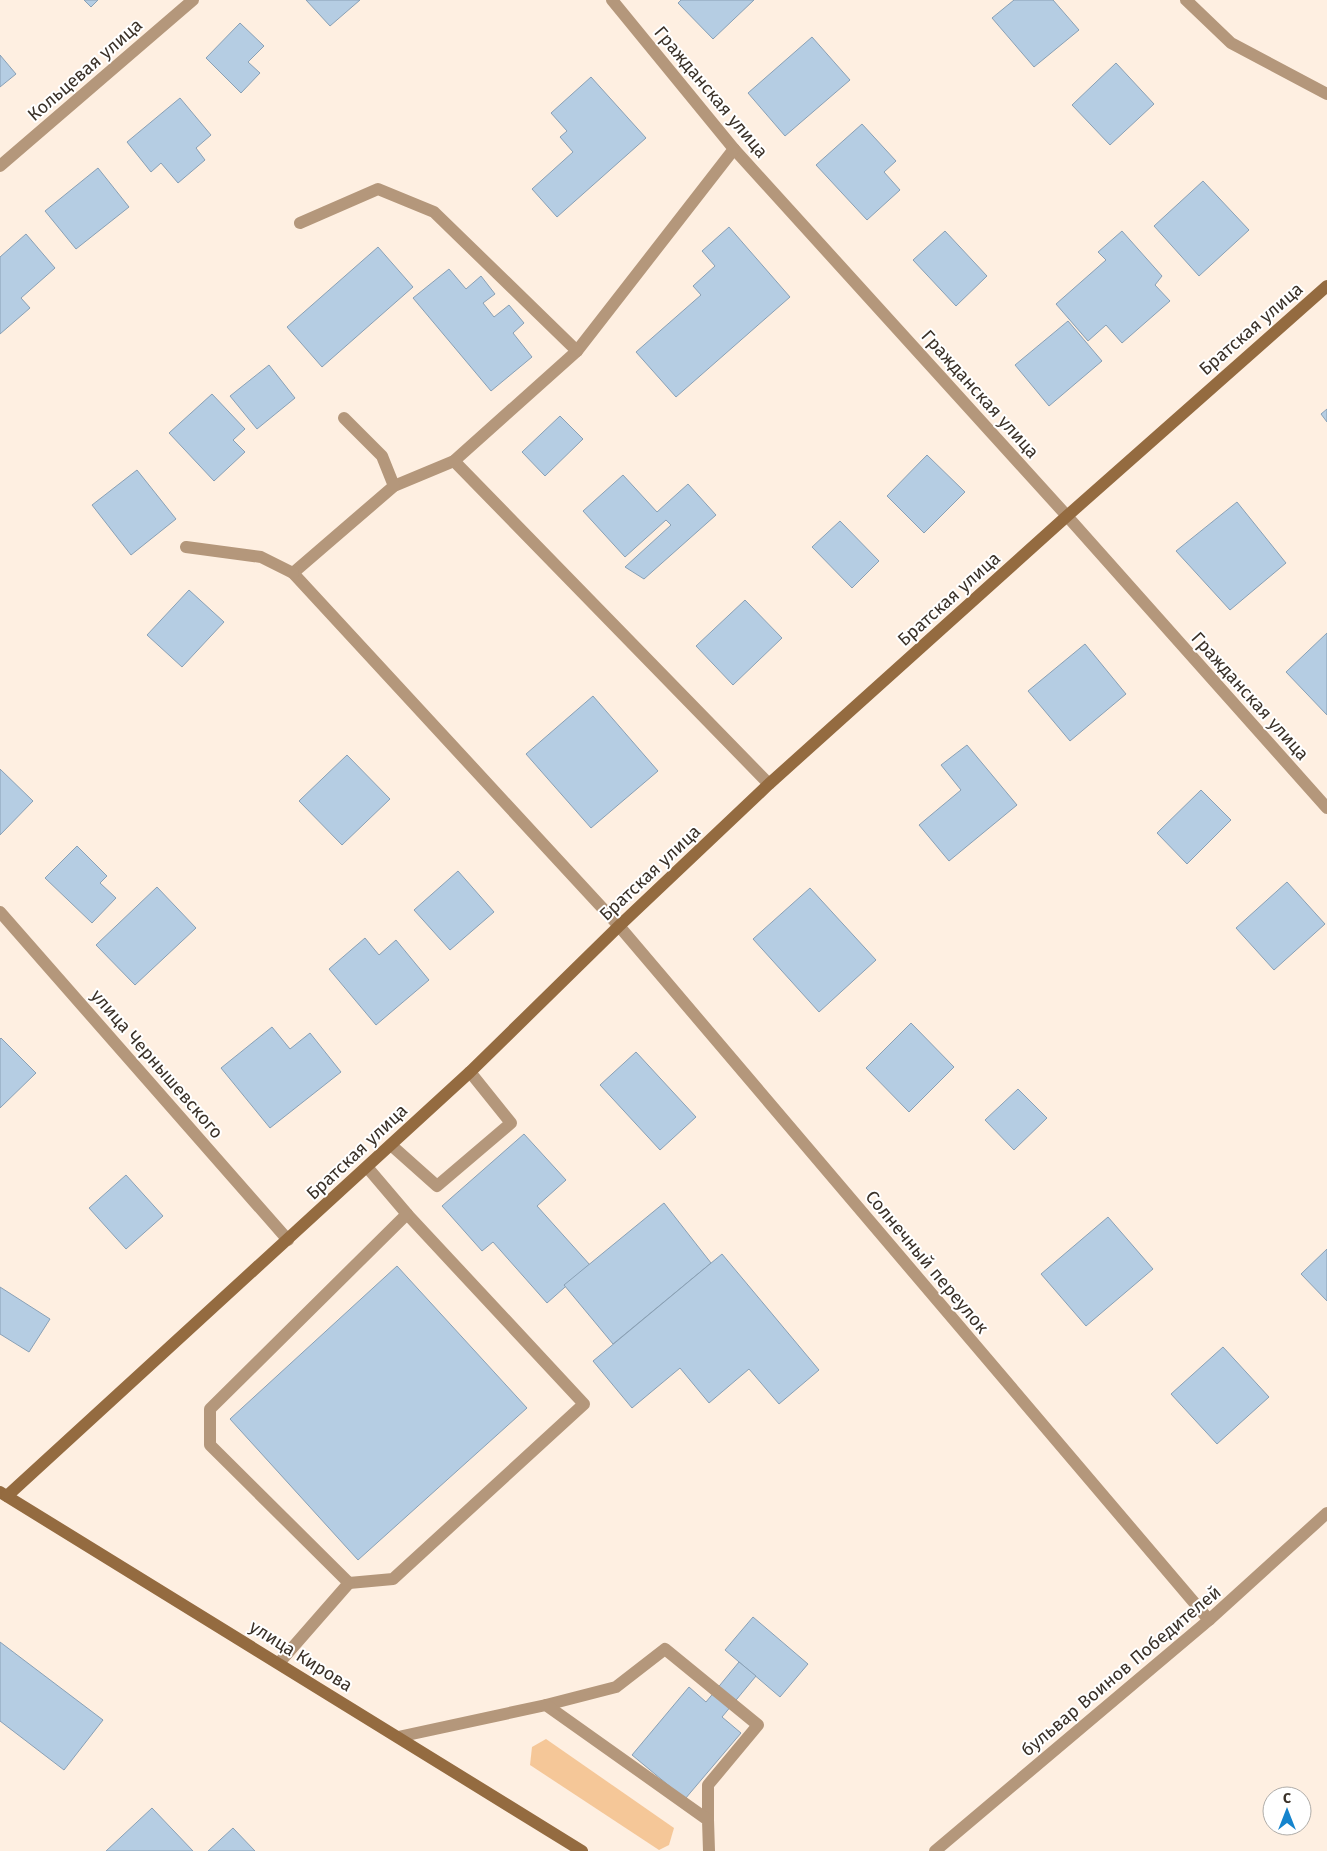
<svg xmlns="http://www.w3.org/2000/svg" width="1327" height="1851" font-family="'Fira Sans',sans-serif">
<style>
.green{fill:#f5c798}
.building{fill:#b5cde3;stroke:#89a0b5}
.lines{fill:none;stroke-linecap:round;stroke-linejoin:round}
.service{stroke:#b4977b;stroke-width:12}
.minor{stroke:#b4977b;stroke-width:12}
.secondary{stroke:#946b40;stroke-width:12}
.labels{text-anchor:middle;dominant-baseline:central;stroke-width:4;stroke-linejoin:round;paint-order:stroke}
.street-label{font-size:18px;fill:#3a3128;stroke:#fff}
</style>
<rect width="100%" height="100%" fill="#feefe1"/>
<polygon class="green" points="546,1739 674,1828 669,1845 659,1850 530,1765 532,1747"/>
<g class="building">
<polygon points="84,0 98,0 91,7"/>
<polygon points="306,0 360,0 330,26"/>
<polygon points="681,0 754,0 713,39 678,3"/>
<polygon points="1014,0 1053,0 1079,30 1034,67 992,18"/>
<polygon points="240,23 264,46 248,62 260,73 241,93 206,58"/>
<polygon points="812,37 850,80 785,136 748,93"/>
<polygon points="0,55 16,74 0,87"/>
<polygon points="1116,63 1154,104 1110,145 1072,105"/>
<polygon points="591,77 646,138 557,217 532,189 573,152 560,137 567,131 551,113"/>
<polygon points="180,98 211,135 196,148 205,160 178,183 161,163 151,172 127,142"/>
<polygon points="862,124 896,161 884,172 900,190 867,220 816,165"/>
<polygon points="98,168 129,207 76,249 45,211"/>
<polygon points="1203,181 1249,230 1199,276 1154,226"/>
<polygon points="729,227 790,297 676,397 636,352 701,295 693,286 715,266 702,251"/>
<polygon points="945,231 987,276 956,306 913,260"/>
<polygon points="1122,231 1162,276 1155,285 1170,301 1122,343 1106,325 1088,341 1056,304 1106,260 1098,252"/>
<polygon points="26,234 55,268 21,298 30,308 0,334 0,257"/>
<polygon points="378,247 413,287 322,367 287,327"/>
<polygon points="449,269 466,289 481,276 495,294 483,303 494,317 509,305 524,323 513,333 532,357 491,391 413,298"/>
<polygon points="1068,321 1102,361 1049,406 1015,365"/>
<polygon points="269,365 295,398 257,429 230,396"/>
<polygon points="212,394 245,429 233,440 245,452 214,481 169,433"/>
<polygon points="1327,409 1327,422 1321,414"/>
<polygon points="560,416 583,439 545,476 522,452"/>
<polygon points="927,455 965,492 924,533 887,496"/>
<polygon points="137,470 176,519 131,555 92,505"/>
<polygon points="623,475 657,512 688,484 716,515 644,579 625,567 671,525 666,520 625,557 583,511"/>
<polygon points="1237,502 1286,563 1230,610 1176,551"/>
<polygon points="840,521 879,561 852,588 812,547"/>
<polygon points="189,590 224,622 182,667 147,635"/>
<polygon points="745,600 782,638 733,685 696,646"/>
<polygon points="1327,633 1327,715 1286,672"/>
<polygon points="1085,644 1126,694 1070,741 1028,691"/>
<polygon points="593,696 658,771 591,828 526,754"/>
<polygon points="967,745 1017,805 949,861 919,825 961,790 941,765"/>
<polygon points="347,755 390,799 342,845 299,801"/>
<polygon points="0,769 33,801 0,835"/>
<polygon points="1201,790 1231,820 1187,864 1157,833"/>
<polygon points="77,846 107,876 100,883 116,898 92,923 45,878"/>
<polygon points="458,871 494,912 450,950 414,910"/>
<polygon points="1287,882 1325,924 1274,970 1236,928"/>
<polygon points="157,887 196,928 135,985 96,945"/>
<polygon points="810,888 876,960 819,1012 753,939"/>
<polygon points="365,938 379,955 396,940 429,980 376,1025 329,969"/>
<polygon points="911,1023 954,1067 909,1112 866,1068"/>
<polygon points="272,1027 290,1049 310,1033 341,1072 270,1128 221,1068"/>
<polygon points="1,1038 36,1073 0,1108 0,1039"/>
<polygon points="636,1052 696,1117 660,1150 600,1085"/>
<polygon points="1018,1089 1047,1118 1014,1150 985,1120"/>
<polygon points="524,1134 566,1180 537,1206 590,1265 547,1303 493,1242 482,1251 442,1206"/>
<polygon points="126,1175 163,1216 126,1249 89,1208"/>
<polygon points="664,1203 711,1263 613,1344 564,1285"/>
<polygon points="1108,1217 1153,1269 1086,1326 1041,1274"/>
<polygon points="1327,1249 1327,1301 1301,1274"/>
<polygon points="722,1254 819,1370 779,1404 749,1369 709,1403 680,1368 632,1408 593,1361"/>
<polygon points="397,1266 527,1408 358,1560 230,1419"/>
<polygon points="0,1287 50,1319 29,1352 0,1334"/>
<polygon points="1223,1347 1269,1397 1217,1444 1171,1394"/>
<polygon points="753,1617 808,1664 780,1697 725,1650"/>
<polygon points="0,1642 103,1720 64,1770 0,1721"/>
<polygon points="739,1662 756,1676 722,1717 741,1733 685,1799 632,1755 689,1687 706,1702"/>
<polygon points="152,1808 193,1851 106,1851"/>
<polygon points="233,1828 255,1851 208,1851"/>
</g>
<g class="lines">
<g class="service">
<polyline points="391,1145 437,1186 511,1123 470,1072"/>
<polyline points="349,1583 393,1579 584,1404 407,1214"/>
<polyline points="279,1663 349,1583 210,1445 210,1409 407,1214 367,1167"/>
<polyline points="546,1705 616,1687 665,1649 758,1725 708,1785 708,1820"/>
<polyline points="398,1737 546,1705 708,1820 709,1851"/>
</g>
<g class="minor">
<polyline points="612,0 734,149 1067,516 1327,808"/>
<polyline points="1186,0 1231,43 1327,94"/>
<polyline points="734,149 577,351 454,461 394,486 293,573 619,926 1209,1620"/>
<polyline points="0,166 193,0"/>
<polyline points="300,223 378,189 434,212 577,351"/>
<polyline points="344,418 382,456 394,486"/>
<polyline points="454,461 769,784"/>
<polyline points="186,547 261,557 293,573"/>
<polyline points="0,912 288,1240"/>
<polyline points="935,1851 1209,1620 1327,1513"/>
</g>
<g class="secondary">
<polyline points="0,1492 582,1851"/>
<polyline points="7,1496 470,1072 619,926 769,784 1067,516 1327,286"/>
</g>
</g>
<g class="labels">
<g class="street-label">
<text transform="translate(85 70) rotate(-41)">Кольцевая улица</text>
<text transform="translate(711 92) rotate(50)">Гражданская улица</text>
<text transform="translate(1251 329) rotate(-41)">Братская улица</text>
<text transform="translate(980 394) rotate(48)">Гражданская улица</text>
<text transform="translate(949 599) rotate(-42)">Братская улица</text>
<text transform="translate(1250 696) rotate(48)">Гражданская улица</text>
<text transform="translate(650 873) rotate(-43)">Братская улица</text>
<text transform="translate(157 1064) rotate(49)">улица Чернышевского</text>
<text transform="translate(357 1152) rotate(-43)">Братская улица</text>
<text transform="translate(927 1262) rotate(50)">Солнечный переулок</text>
<text transform="translate(301 1656) rotate(32)">улица Кирова</text>
<text transform="translate(1121 1671) rotate(-40)">бульвар Воинов Победителей</text>
</g>
</g>
<g transform="translate(1287 1811)"><circle r="24" fill="#ffffff" stroke="#b0ada9"/>
<path d="M0-4L9 19L0 12L-9 19Z" fill="#1584cd"/>
<text y="-8" font-size="14" font-weight="bold" text-anchor="middle" fill="#3a3128">С</text>
</g>
</svg>
